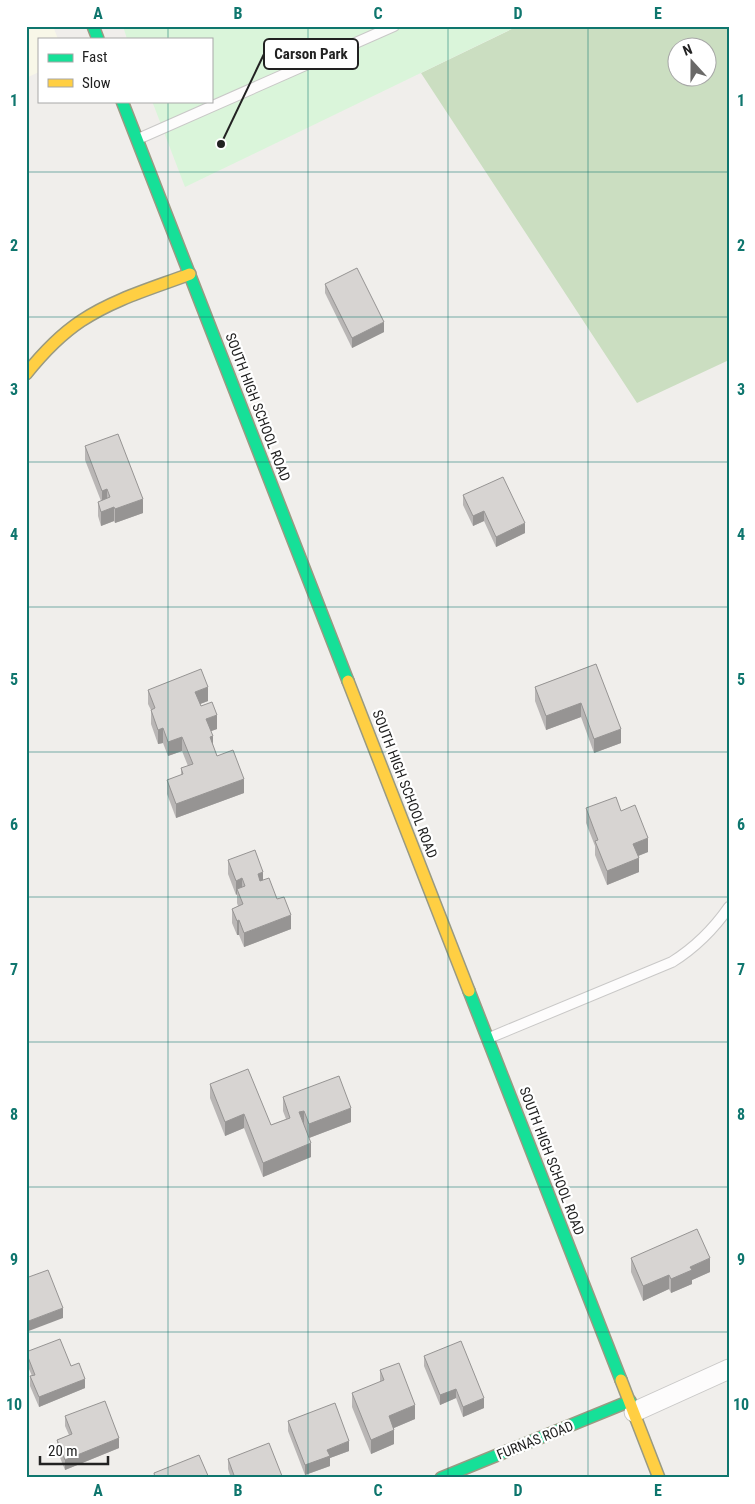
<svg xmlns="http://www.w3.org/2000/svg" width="755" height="1504" font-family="'Roboto Condensed',sans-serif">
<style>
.education{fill:#f8f7e8}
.forest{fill:#cbdec1;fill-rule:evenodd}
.park{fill:#daf5da}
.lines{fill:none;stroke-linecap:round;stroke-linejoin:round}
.lane-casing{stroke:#c9c8c7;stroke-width:12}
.street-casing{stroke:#c9c8c7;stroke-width:21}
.fast-casing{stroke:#999a82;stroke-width:14}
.slow-casing{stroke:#999a82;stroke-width:14}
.lane{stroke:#fdfcfc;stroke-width:10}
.street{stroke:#fdfcfc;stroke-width:19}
.fast{stroke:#16e098;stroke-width:11}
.slow{stroke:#ffcf43;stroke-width:11}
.wall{fill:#b9b6b5}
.shaded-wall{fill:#969493}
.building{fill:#d7d4d2;stroke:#969493}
.grid{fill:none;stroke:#0f766e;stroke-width:1;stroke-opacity:0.55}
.labels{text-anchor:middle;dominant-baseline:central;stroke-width:4.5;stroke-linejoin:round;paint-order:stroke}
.street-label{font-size:14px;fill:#222;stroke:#fff}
.leader{fill:none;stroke:#222;stroke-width:2}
.callout-dot{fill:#222;stroke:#fff;stroke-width:2}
.callout{fill:#fff;stroke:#222;stroke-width:2}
.callout-label{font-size:15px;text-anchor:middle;font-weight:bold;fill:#222}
.neatline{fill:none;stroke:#0f766e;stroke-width:2}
.grid-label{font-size:16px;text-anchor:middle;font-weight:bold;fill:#0f766e}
</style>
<rect width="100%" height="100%" fill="#f0eeeb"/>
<polygon class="education" points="26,26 53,26 58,39 39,39 39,72 26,78"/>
<path class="forest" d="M518,26H729V360L637,403L421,73ZM678,48H708V78H678Z"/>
<polygon class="park" points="123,26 518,26 185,187 152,101 211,101 211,39 127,39"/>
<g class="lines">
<defs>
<g id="lane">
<polyline points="138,139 394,26"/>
<path d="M489,1038L672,962C696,947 713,930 729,907"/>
</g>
<polyline id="street" points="634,1412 729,1369"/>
<g id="fast">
<polyline points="93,26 98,39"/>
<polyline points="122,101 348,681"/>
<polyline points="469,991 621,1380"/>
<polyline points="441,1478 630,1401"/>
</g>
<g id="slow">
<path d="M26,374C42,354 60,335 81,321C114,299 153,288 190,274"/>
<polyline points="348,681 469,991"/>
<polyline points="621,1380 659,1478"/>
</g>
</defs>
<use href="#lane" class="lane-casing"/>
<use href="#street" class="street-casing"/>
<use href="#fast" class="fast-casing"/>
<use href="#slow" class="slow-casing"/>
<use href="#lane" class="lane"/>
<use href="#street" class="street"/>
<use href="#fast" class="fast"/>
<use href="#slow" class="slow"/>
</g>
<g class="wall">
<polygon points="325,284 384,332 352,348 325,293"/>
<polygon points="85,446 143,513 115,523 114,521 101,526 98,516 98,502 101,501 85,460"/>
<polygon points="463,495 525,533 496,547 484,521 473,526 463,505"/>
<polygon points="596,664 621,743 594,753 581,717 546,730 535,701 535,687"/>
<polygon points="148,690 208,701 200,704 217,729 211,731 213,746 217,756 244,793 176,818 167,794 167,780 181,775 181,768 188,766 182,751 168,756 163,743 158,744 151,724 151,710 148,704"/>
<polygon points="586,808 621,811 648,852 638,856 639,872 607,885 595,855 595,846 586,823"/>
<polygon points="228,860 263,880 277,899 291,929 244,947 239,935 237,935 232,923 232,909 238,906 237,903 237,894 236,895 228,874"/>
<polygon points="210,1084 271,1125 286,1119 283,1111 283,1097 351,1122 309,1138 311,1157 263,1177 244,1128 225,1136 210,1098"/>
<polygon points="631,1258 710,1272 692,1280 692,1284 671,1293 669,1289 643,1301 631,1272"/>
<polygon points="26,1352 71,1366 85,1388 39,1407 30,1386 30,1376 32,1376 26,1362"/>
<polygon points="424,1356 484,1408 463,1417 456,1398 440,1405 424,1366"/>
<polygon points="380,1370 415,1419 394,1428 394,1444 371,1454 352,1407 352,1393 380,1382"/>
<polygon points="65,1416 119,1448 65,1470 57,1450 57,1440 69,1435 65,1426"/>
<polygon points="288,1421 349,1451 330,1458 330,1466 305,1475 288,1431"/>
<polygon points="228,1459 282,1478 231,1478 228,1469"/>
</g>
<g class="shaded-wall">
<polygon points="384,322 384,332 352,348 352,338"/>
<polygon points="107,489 107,503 102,505 102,491"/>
<polygon points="143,499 143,513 115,523 115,509"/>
<polygon points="114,507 114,521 101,526 101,512"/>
<polygon points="484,511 484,521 473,526 473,516"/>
<polygon points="525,523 525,533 496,547 496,537"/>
<polygon points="208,687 208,701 195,706 195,692"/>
<polygon points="581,703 581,717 546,730 546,716"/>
<polygon points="217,715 217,729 206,733 206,719"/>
<polygon points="163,728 163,743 158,744 158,730"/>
<polygon points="621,729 621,743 594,753 594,739"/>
<polygon points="213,736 213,750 210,737"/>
<polygon points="182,737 182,751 168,756 168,742"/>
<polygon points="244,779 244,793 176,818 176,804"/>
<polygon points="648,838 648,852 633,858 633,844"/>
<polygon points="639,858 639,872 607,885 607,871"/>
<polygon points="263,872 263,886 258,888 258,874"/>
<polygon points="242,878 242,892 237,889 237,894 236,895 236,881"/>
<polygon points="291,915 291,929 244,947 244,933"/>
<polygon points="239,920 239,935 237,935 237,921"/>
<polygon points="351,1108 351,1122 309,1138 309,1124"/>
<polygon points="304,1111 304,1125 299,1112"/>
<polygon points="244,1114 244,1128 225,1136 225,1122"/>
<polygon points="311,1143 311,1157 263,1177 263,1163"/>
<polygon points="710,1258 710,1272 692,1280 692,1284 671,1293 671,1279 690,1267"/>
<polygon points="669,1275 669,1289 643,1301 643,1286"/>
<polygon points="63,1308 63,1318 26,1332 26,1322"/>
<polygon points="85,1379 85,1388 39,1407 39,1397"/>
<polygon points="456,1389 456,1398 440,1405 440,1395"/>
<polygon points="484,1398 484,1408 463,1417 463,1407"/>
<polygon points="415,1405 415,1419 389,1430 389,1416"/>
<polygon points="394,1430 394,1444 371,1454 371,1440"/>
<polygon points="119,1438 119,1448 65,1470 65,1460"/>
<polygon points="349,1441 349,1451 330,1458 330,1466 305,1475 305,1465 327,1450"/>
</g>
<g class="building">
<polygon points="357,268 384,322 352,338 325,284"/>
<polygon points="118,434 143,499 115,509 114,507 101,512 98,502 110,497 107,489 102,491 85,446"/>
<polygon points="503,477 525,523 496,537 484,511 473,516 463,495"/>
<polygon points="596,664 621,729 594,739 581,703 546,716 535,687"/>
<polygon points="201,669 208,687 195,692 201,706 212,702 217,715 206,719 213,736 210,737 217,756 233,750 244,779 176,804 167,780 183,774 181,768 193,764 182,737 168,742 163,728 158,730 151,710 155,708 148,690"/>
<polygon points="616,797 621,811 635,805 648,838 633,844 639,858 607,871 595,841 598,840 586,808"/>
<polygon points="255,850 263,872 258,874 260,881 269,878 277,899 284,897 291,915 244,933 239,920 237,921 232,909 243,904 237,889 245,886 242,878 236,881 228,860"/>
<polygon points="248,1069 271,1125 290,1118 283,1097 339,1076 351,1108 309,1124 304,1111 299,1112 311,1143 263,1163 244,1114 225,1122 210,1084"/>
<polygon points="697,1229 710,1258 690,1267 692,1270 671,1279 669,1275 643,1286 631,1258"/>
<polygon points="48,1270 63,1308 26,1322 26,1278"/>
<polygon points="60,1339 71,1366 79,1363 85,1379 39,1397 30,1376 35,1375 26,1352"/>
<polygon points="461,1341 484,1398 463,1407 456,1389 440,1395 424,1356"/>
<polygon points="399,1363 415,1405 389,1416 394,1430 371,1440 352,1393 384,1380 380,1370"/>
<polygon points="105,1401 119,1438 65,1460 57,1440 72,1434 65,1416"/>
<polygon points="335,1403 349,1441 327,1450 330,1456 305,1465 288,1421"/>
<polygon points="269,1443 282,1476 278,1478 235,1478 228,1459"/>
<polygon points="199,1455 209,1478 155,1478 154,1473"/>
</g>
<path class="grid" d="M168,26V39M308,26V1478M448,26V1478M588,26V1478M168,101V1478M26,172H729M26,317H729M26,462H729M26,607H729M26,752H729M26,897H729M26,1042H729M26,1187H729M26,1332H729"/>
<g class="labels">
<g class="street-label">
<text transform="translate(258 407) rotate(69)">SOUTH HIGH SCHOOL ROAD</text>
<text transform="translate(405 784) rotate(69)">SOUTH HIGH SCHOOL ROAD</text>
<text transform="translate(552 1161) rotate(69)">SOUTH HIGH SCHOOL ROAD</text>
<text transform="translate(535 1440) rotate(-22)">FURNAS ROAD</text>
</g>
</g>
<path class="leader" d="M221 144L264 54"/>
<circle class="callout-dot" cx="221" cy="144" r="5"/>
<rect class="callout" x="264" y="39" width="94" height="30" rx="5"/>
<g class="callout-label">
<text x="311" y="59">Carson Park</text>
</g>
<rect width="755" height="1504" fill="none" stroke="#ffffff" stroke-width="55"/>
<rect x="38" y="38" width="175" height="65" fill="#ffffff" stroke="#a7a7a7"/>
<rect x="48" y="54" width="25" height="8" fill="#16e098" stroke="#a7a7a7"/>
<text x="82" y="62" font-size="15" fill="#222222">Fast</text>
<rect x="48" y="79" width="25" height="8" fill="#ffcf43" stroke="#a7a7a7"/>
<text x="82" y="88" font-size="15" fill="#222222">Slow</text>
<g transform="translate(692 62) rotate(339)"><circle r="24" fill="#ffffff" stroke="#a7a7a7"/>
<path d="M0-4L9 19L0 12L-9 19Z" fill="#6a6968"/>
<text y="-8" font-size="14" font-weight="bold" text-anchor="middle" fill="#222222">N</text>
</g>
<path d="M40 1456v8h68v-8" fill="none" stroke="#222222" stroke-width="2.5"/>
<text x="48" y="1456" font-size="15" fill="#222222" stroke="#ffffff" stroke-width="4" paint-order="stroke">20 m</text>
<rect x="28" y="28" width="700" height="1448" class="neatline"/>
<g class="grid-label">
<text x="98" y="19">A</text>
<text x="238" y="19">B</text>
<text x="378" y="19">C</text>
<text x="518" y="19">D</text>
<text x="658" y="19">E</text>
<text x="14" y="106">1</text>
<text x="741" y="106">1</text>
<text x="14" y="251">2</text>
<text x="741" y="251">2</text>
<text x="14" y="395">3</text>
<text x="741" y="395">3</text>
<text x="14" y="540">4</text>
<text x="741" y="540">4</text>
<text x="14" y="685">5</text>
<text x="741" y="685">5</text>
<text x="14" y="830">6</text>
<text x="741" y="830">6</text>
<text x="14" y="975">7</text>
<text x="741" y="975">7</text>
<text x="14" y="1120">8</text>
<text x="741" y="1120">8</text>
<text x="14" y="1265">9</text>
<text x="741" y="1265">9</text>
<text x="14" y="1410">10</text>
<text x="741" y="1410">10</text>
<text x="98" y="1496">A</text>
<text x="238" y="1496">B</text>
<text x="378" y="1496">C</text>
<text x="518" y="1496">D</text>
<text x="658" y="1496">E</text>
</g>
</svg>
